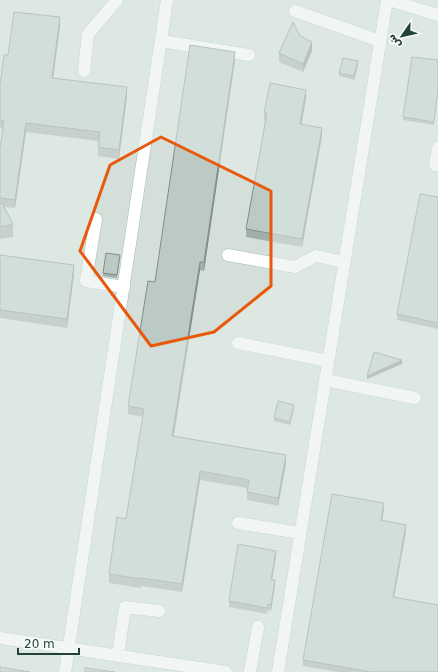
<svg xmlns="http://www.w3.org/2000/svg" width="438" height="672" font-family="'DejaVu Sans','Noto Sans Arabic',sans-serif">
<style>
.built{fill:#d4dfda}
.lines{fill:none;stroke-linecap:round;stroke-linejoin:round}
.service-casing{stroke:#a8b8b3;stroke-width:13}
.service{stroke:#fff;stroke-width:12}
.wall{fill:#a1aea9}
.shaded-wall{fill:#838d89}
.building{fill:#bbcac4;stroke:#838d89}
.marked{fill:none;stroke:#e8590c;stroke-width:3;stroke-linejoin:round}
</style>
<rect width="100%" height="100%" fill="#e6efeb"/>
<rect class="built" x="0" y="0" width="438" height="672"/>
<g class="lines">
<defs>
<g id="service">
<polyline points="389,0 438,15"/>
<polyline points="295,11 380,41"/>
<polyline points="161,41 249,55"/>
<polyline points="84,71 88,34 117,0"/>
<polyline points="435,165 438,148"/>
<polyline points="96,219 86,281 124,287"/>
<polyline points="228,255 295,267 316,256 344,262"/>
<polyline points="238,343 328,361"/>
<polyline points="325,380 415,398"/>
<polyline points="238,523 300,533"/>
<polyline points="0,638 226,672"/>
<polyline points="118,655 125,607 159,611"/>
<polyline points="65,672 167,0"/>
<polyline points="250,672 258,627"/>
<polyline points="278,672 387,0"/>
</g>
</defs>
<use href="#service" class="service-casing"/>
<use href="#service" class="service"/>
</g>
<g class="wall">
<polygon points="60,26 53,78 127,96 119,159 98,156 98,141 26,132 15,208 4,207 13,224 13,237 0,239 0,148 3,129 0,128 0,85 8,55"/>
<polygon points="300,36 312,51 303,72 279,62 279,53"/>
<polygon points="235,60 204,271 200,270 174,436 286,464 278,506 247,500 247,488 200,480 182,592 141,586 141,588 109,583 109,574 126,519 143,417 128,414 128,406 155,282"/>
<polygon points="438,60 434,125 403,120 403,117"/>
<polygon points="358,65 354,80 339,76 339,73"/>
<polygon points="306,98 301,124 322,136 302,247 246,237 246,229 266,121 264,121 264,113"/>
<polygon points="438,197 438,329 397,320 397,314"/>
<polygon points="0,255 74,274 67,328 0,318"/>
<polygon points="120,258 117,278 103,276 103,273"/>
<polygon points="294,408 290,425 274,421 274,418"/>
<polygon points="384,509 382,520 406,531 394,597 438,672 337,672 303,666 303,660"/>
<polygon points="276,556 272,580 275,586 271,611 268,610 267,614 229,607 229,601"/>
</g>
<g class="shaded-wall">
<polygon points="60,17 60,26 52,86 52,78"/>
<polygon points="312,42 312,51 303,72 303,64"/>
<polygon points="235,52 235,60 204,271 204,262"/>
<polygon points="358,61 358,65 354,80 354,76"/>
<polygon points="127,87 127,96 119,159 119,150"/>
<polygon points="306,90 306,98 300,132 300,124"/>
<polygon points="26,123 26,132 15,208 15,200"/>
<polygon points="322,128 322,136 302,247 302,239"/>
<polygon points="200,262 200,270 172,444 172,436"/>
<polygon points="74,265 74,274 67,328 67,319"/>
<polygon points="402,360 402,364 367,379 367,376"/>
<polygon points="294,405 294,408 290,425 290,422"/>
<polygon points="286,455 286,464 278,506 278,498"/>
<polygon points="200,471 200,480 182,592 182,584"/>
<polygon points="384,503 384,509 381,526 381,520"/>
<polygon points="406,525 406,531 393,603 393,597"/>
<polygon points="276,551 276,556 271,586 271,580"/>
<polygon points="275,580 275,586 271,611 271,605"/>
</g>
<g class="building">
<polygon points="14,12 60,17 52,78 127,87 119,150 98,147 100,132 26,123 15,200 0,198 0,148 4,121 0,120 0,85 4,55 8,55"/>
<polygon points="293,22 300,36 312,42 303,64 279,53"/>
<polygon points="190,45 235,52 204,262 200,262 172,436 286,455 278,498 247,492 249,480 200,471 182,584 141,578 141,579 109,574 117,517 126,519 144,409 128,406 148,281 155,282"/>
<polygon points="412,57 438,60 438,91 434,122 403,117"/>
<polygon points="343,58 358,61 354,76 339,73"/>
<polygon points="270,83 306,90 300,124 322,128 302,239 246,229 267,113 264,113"/>
<polygon points="420,194 438,197 438,323 397,314"/>
<polygon points="2,203 13,224 0,227 0,204"/>
<polygon points="106,253 120,255 117,275 103,273"/>
<polygon points="0,255 74,265 67,319 0,310"/>
<polygon points="374,352 402,360 367,376"/>
<polygon points="278,401 294,405 290,422 274,418"/>
<polygon points="332,494 384,503 381,520 406,525 393,597 438,605 438,672 371,672 303,660"/>
<polygon points="238,544 276,551 271,580 275,580 271,605 268,604 267,608 229,601"/>
<polygon points="0,667 30,672 0,672"/>
<polygon points="85,668 115,672 85,672"/>
</g>
<path d="M0 0H438V672H0ZM161,137L271,191V286L214,332L151,346L80,251L110,165Z" fill="#e6efeb" fill-opacity=".55" fill-rule="evenodd"/>
<path class="marked" d="M161,137L271,191V286L214,332L151,346L80,251L110,165Z"/>
<g transform="translate(402 36) rotate(236)" stroke="#f7fbf9" stroke-width="3" paint-order="stroke">
<path d="M0-3L7 15L0 10L-7 15Z" fill="#23423b"/>
<text y="-6" font-size="11" font-weight="bold" text-anchor="middle" fill="#23423b">ش</text>
</g>
<path d="M18 648v6h61v-6" fill="none" stroke="#23423b" stroke-width="2"/>
<text x="24" y="648" font-size="12" fill="#23423b" stroke="#f7fbf9" stroke-width="3" paint-order="stroke">20 m</text>
</svg>
